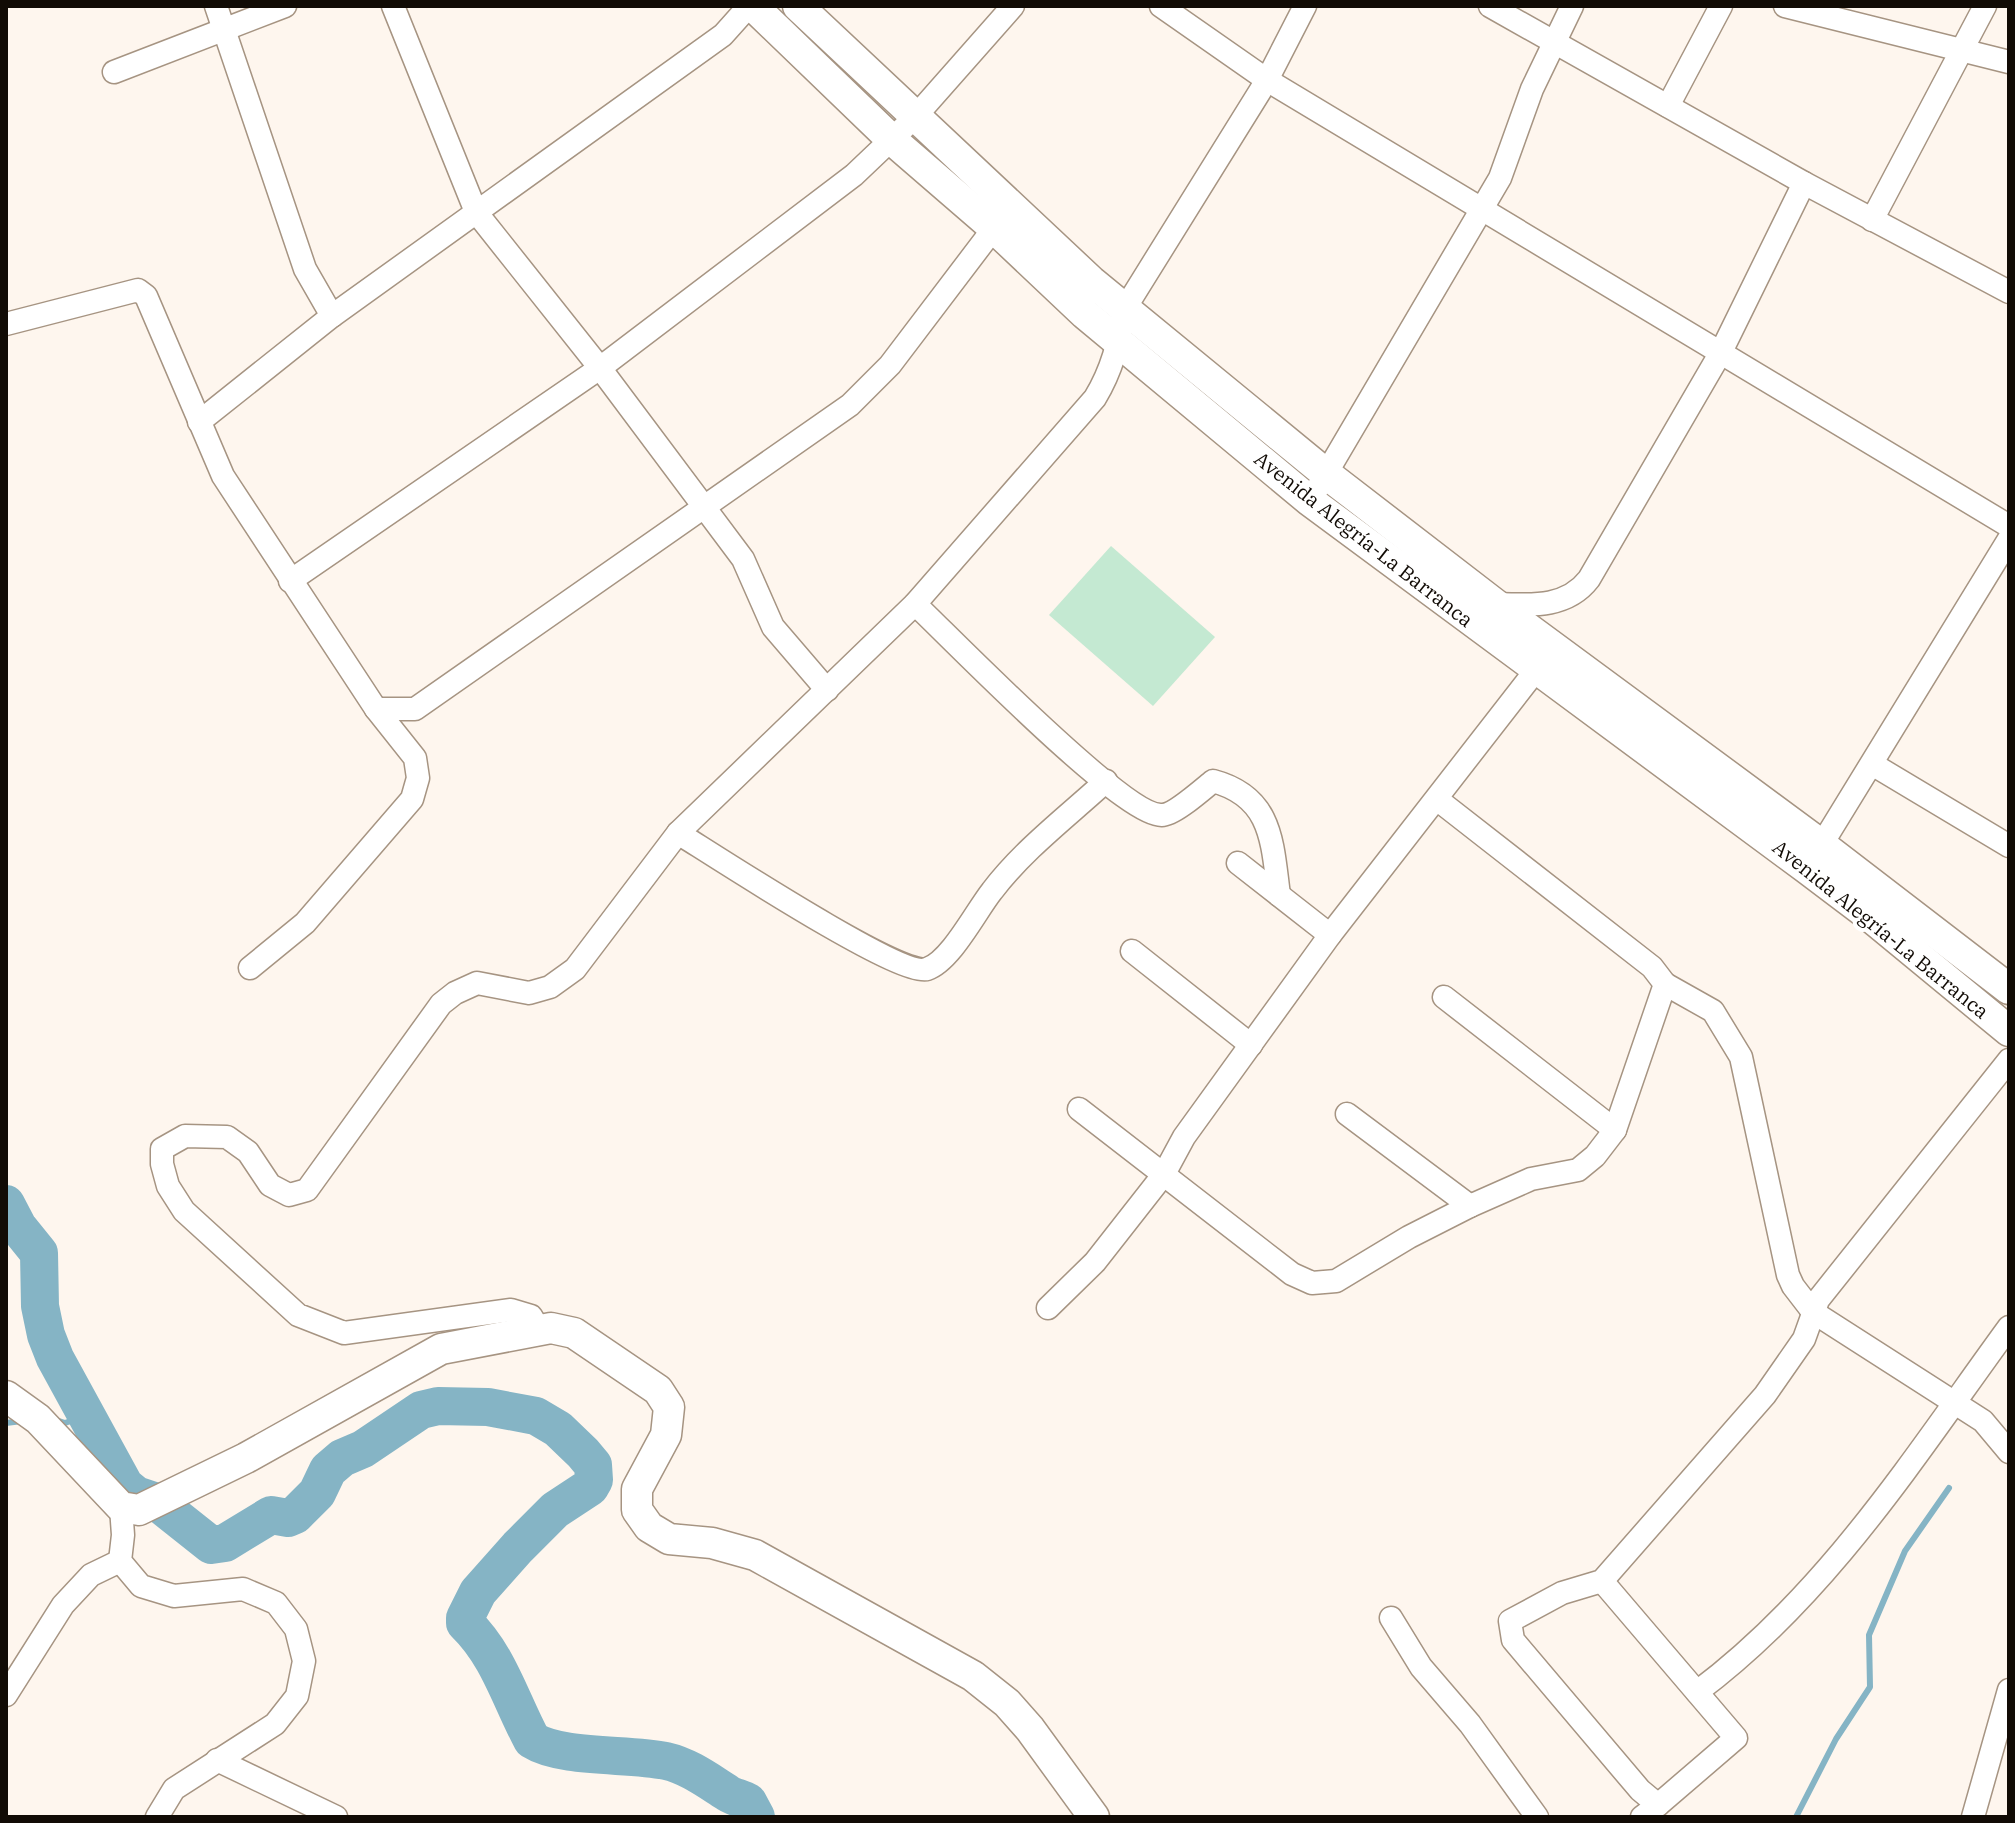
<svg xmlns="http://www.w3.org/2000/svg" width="2015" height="1823" font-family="'IBM Plex Serif',serif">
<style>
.green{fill:#c4e9d2}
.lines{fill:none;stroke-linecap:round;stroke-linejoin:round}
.stream{stroke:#85b4c5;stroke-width:6}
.river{stroke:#85b4c5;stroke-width:38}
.street-casing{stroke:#a69482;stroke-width:25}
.secondary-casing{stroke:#a69482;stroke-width:33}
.street{stroke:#fff;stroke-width:22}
.secondary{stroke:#fff;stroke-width:30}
.labels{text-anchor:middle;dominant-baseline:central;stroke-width:8;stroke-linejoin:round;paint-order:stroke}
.street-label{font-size:20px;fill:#110b05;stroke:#fff}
</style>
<rect width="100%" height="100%" fill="#fef6ee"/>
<polygon class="green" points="1111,546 1215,637 1153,706 1049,615"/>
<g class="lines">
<g class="stream">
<polyline points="53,1419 65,1423 87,1415"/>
<polyline points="6,1423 22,1421"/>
<polyline points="1796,1817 1836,1739 1870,1687 1869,1635 1905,1551 1949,1488"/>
</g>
<path class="river" d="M6,1204L18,1227L39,1253L40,1306L46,1335L55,1358L125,1486L136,1495L157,1502L211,1545L225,1543L271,1515L288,1518L295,1515L317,1493L328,1470L342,1458L363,1449L421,1410L438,1406L488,1407L536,1416L558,1429L583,1453L593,1465L594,1480L590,1487L555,1510L518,1547L478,1592L465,1618V1623C499,1656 510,1699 532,1740C562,1759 629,1753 666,1761C688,1766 707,1780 726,1792C732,1797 741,1798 748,1802L756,1817"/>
<defs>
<g id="street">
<polyline points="216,6 305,269 332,316"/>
<polyline points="393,6 476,212 600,368 743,559 773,627 827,690"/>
<polyline points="1161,6 1267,80 2009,526"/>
<polyline points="1490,6 1804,183 2009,292"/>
<polyline points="1785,6 2009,62"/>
<polyline points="114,72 285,6"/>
<polyline points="1668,106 1721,6"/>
<polyline points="1872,220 1985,6"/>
<polyline points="6,324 138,290 146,296 223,476 376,709 415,758 418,778 412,799 305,923 250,968"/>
<polyline points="199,422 332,316 723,35 749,6"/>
<polyline points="1310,501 1500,178 1532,89 1572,6"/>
<polyline points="290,581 600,368 854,175 915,117 1013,6"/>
<path d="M915,604C951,638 1124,817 1162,815C1174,815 1203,789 1213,781C1273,797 1272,843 1279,895"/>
<path d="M1494,604C1529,605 1566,609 1589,579L1721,352L1804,183"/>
<polyline points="376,709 415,709 850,405 890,365 994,228 1003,220"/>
<polyline points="1872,764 2009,846"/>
<path d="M678,833C712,854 901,978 927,969C951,961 976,911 992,891C1024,849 1068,816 1106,781"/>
<polyline points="1814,857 2009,539"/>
<polyline points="1238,863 1330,935"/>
<polyline points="1132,951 1251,1045"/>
<polyline points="1665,984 1713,1011 1741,1057 1788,1275 1793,1286 1813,1312 1983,1421 2009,1452"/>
<polyline points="1444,997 1615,1130"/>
<polyline points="1079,1109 1292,1274 1312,1283 1336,1281 1409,1237 1470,1206 1531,1179 1578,1170 1595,1156 1615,1130 1665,984 1652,967 1438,800"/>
<polyline points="1347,1114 1470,1206"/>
<polyline points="1048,1308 1095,1262 1164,1174 1184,1137 1330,935 1536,670"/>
<path d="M540,1331L531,1316L511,1310L344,1333L298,1315L184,1211L168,1186L162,1164V1149L185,1136L227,1137L248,1152L270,1185L289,1195L307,1190L441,1004L455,993L477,983L529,993L550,987L575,969L678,833L915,604L1095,398C1112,370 1119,342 1124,310L1267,80L1305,6"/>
<polyline points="121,1507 123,1535 120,1561 141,1586 174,1596 243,1589 276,1603 296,1629 304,1661 297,1696 275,1724 174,1789 157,1817"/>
<polyline points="1602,1581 1736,1738 1658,1805"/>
<polyline points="1391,1618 1421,1667 1470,1724 1537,1817"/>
<path d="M1697,1692C1828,1594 1914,1457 2009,1327"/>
<polyline points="6,1695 63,1605 91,1575 120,1561"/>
<polyline points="217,1760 336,1817"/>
<polyline points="1642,1817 1658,1805 1640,1790 1513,1640 1510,1621 1562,1593 1602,1581 1765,1395 1804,1339 1818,1300 2009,1060"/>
<polyline points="1973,1817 2009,1690"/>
</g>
<g id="secondary">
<polyline points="753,6 891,139 994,228 1085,314 1310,501 1806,868 1867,914 2009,1031"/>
<polyline points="798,6 1091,281 1325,473 1495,604 1823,846 2009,989"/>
<polyline points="6,1396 38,1419 121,1507 139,1510 246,1458 441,1349 551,1328 574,1333 658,1390 669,1407 666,1435 637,1489 637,1510 649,1527 669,1539 712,1543 755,1555 973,1676 1007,1703 1030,1729 1094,1817"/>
</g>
</defs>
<use href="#street" class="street-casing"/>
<use href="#secondary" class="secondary-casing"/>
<use href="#street" class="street"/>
<use href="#secondary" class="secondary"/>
</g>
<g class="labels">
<g class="street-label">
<text transform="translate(1364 539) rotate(38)">Avenida Alegría-La Barranca</text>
<text transform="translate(1881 929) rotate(39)">Avenida Alegría-La Barranca</text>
</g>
</g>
<rect width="2015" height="1823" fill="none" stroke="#110b05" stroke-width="16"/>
</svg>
